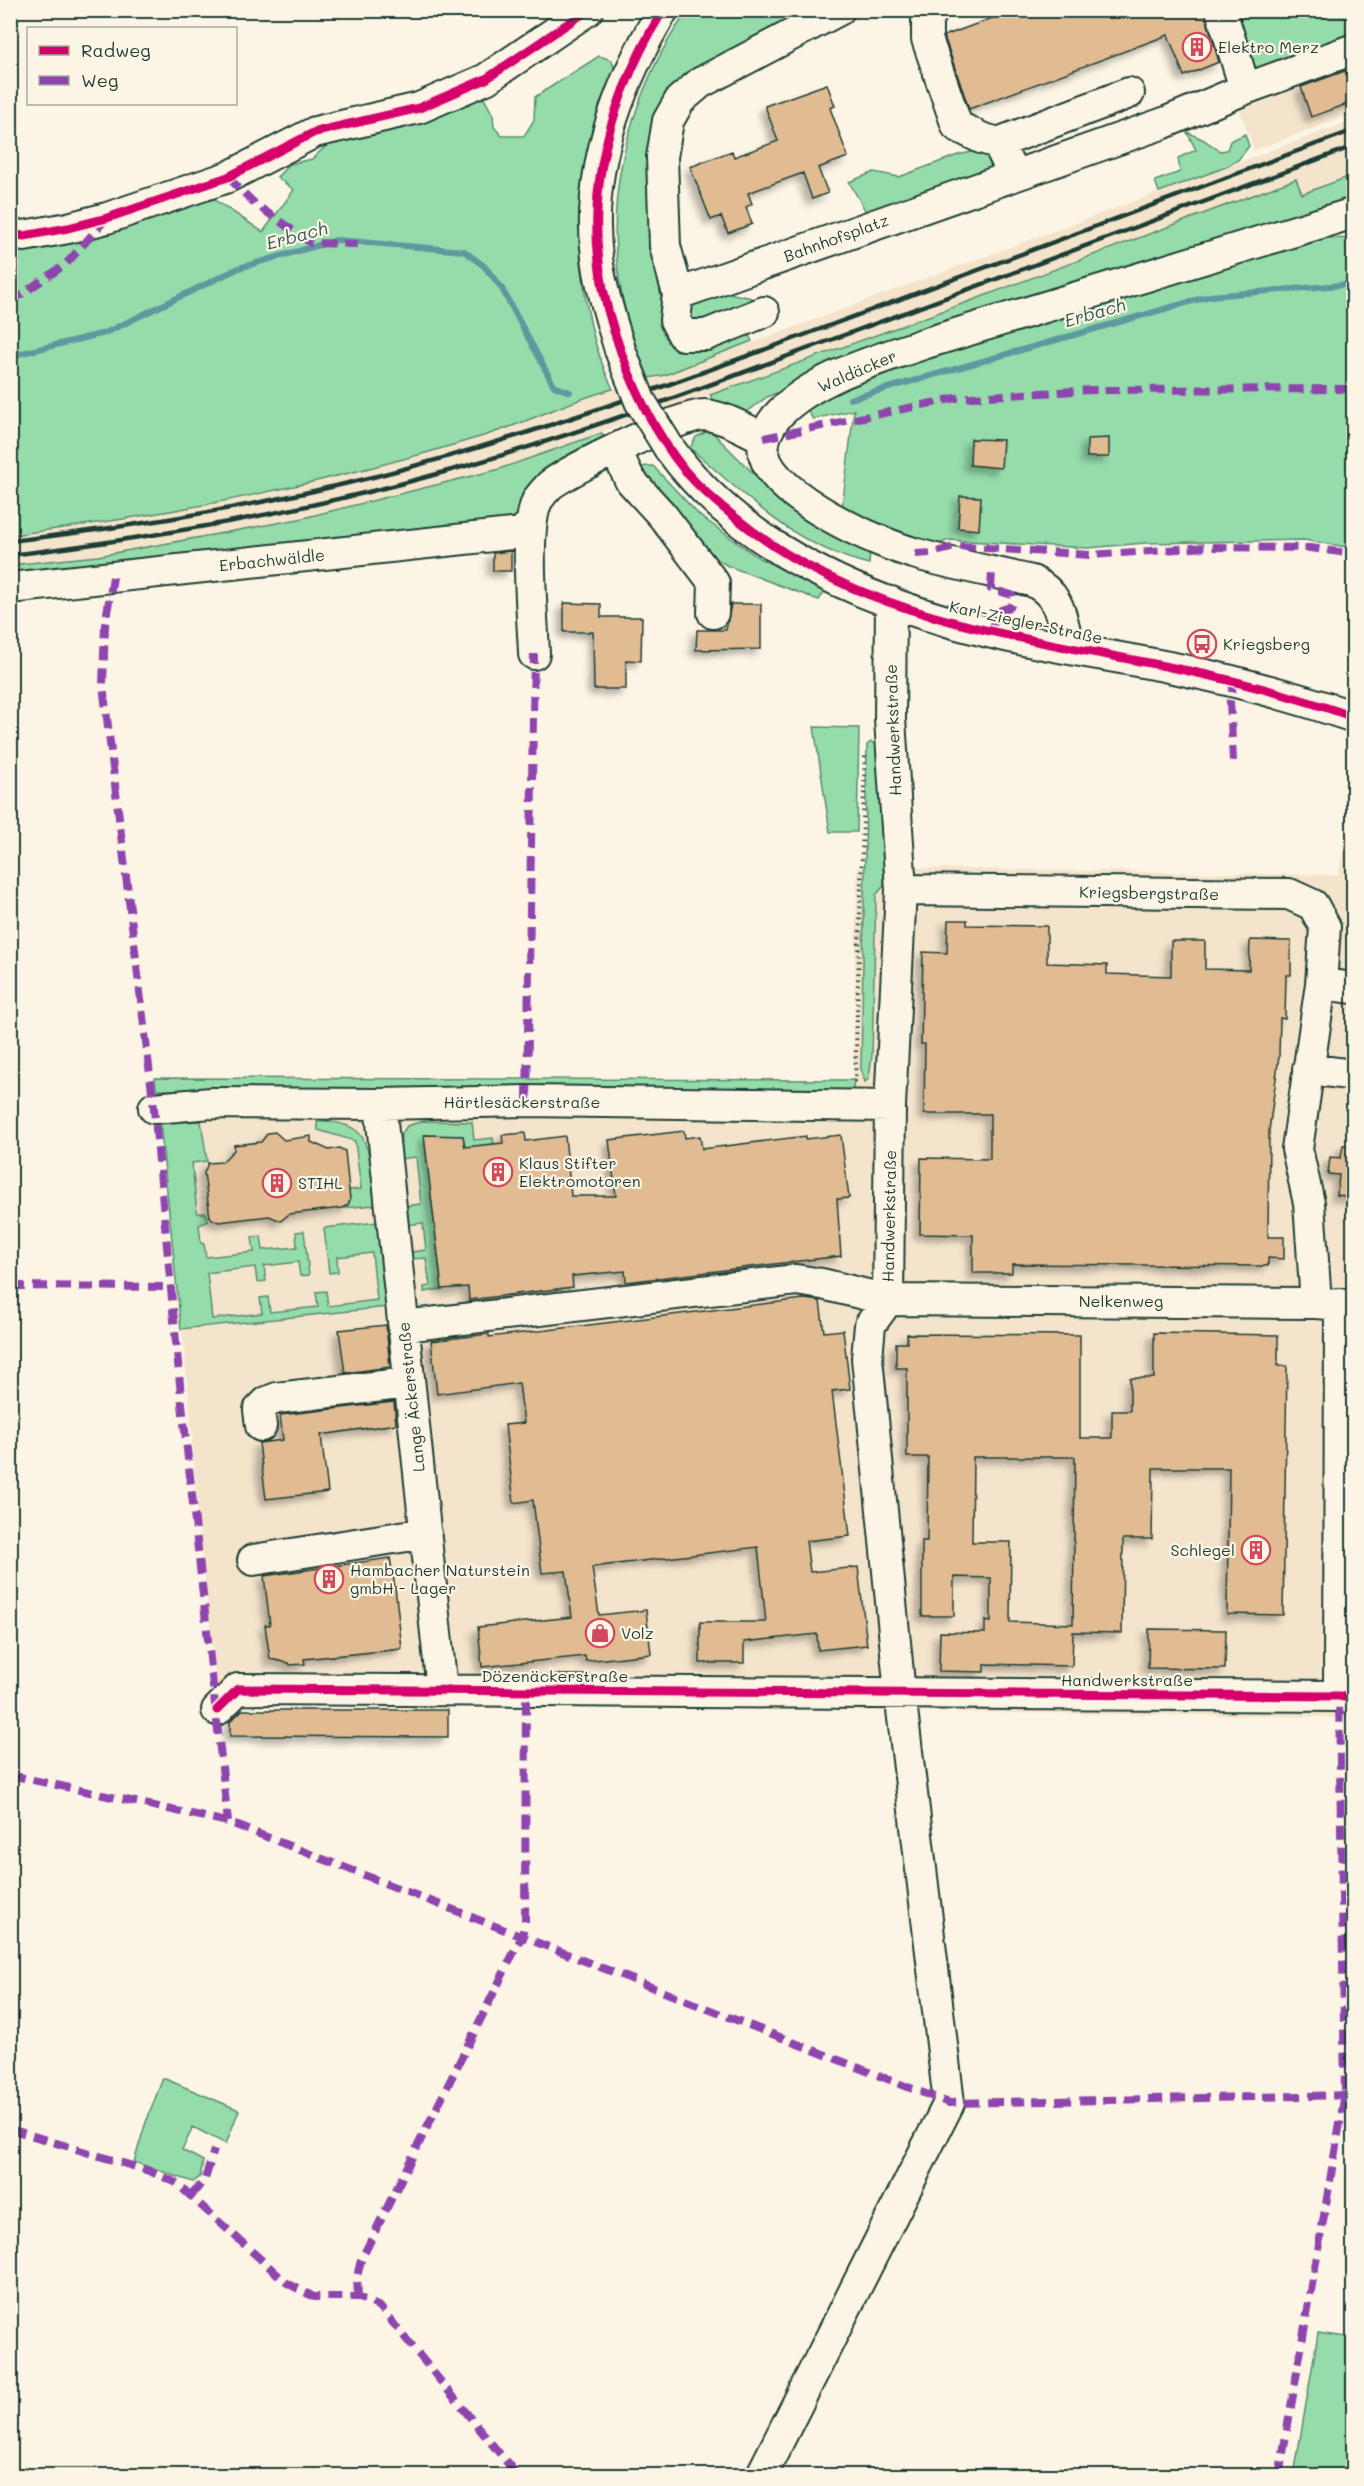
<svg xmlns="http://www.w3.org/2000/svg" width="1364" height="2486" font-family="Mali,sans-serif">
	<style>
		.built { fill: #f4e4cc }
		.green { fill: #95dcab; stroke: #5a8c70; stroke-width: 1.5 }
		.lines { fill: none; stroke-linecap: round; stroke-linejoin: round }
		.stream { stroke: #5e989f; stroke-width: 6 }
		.building { fill: #e1bb92; stroke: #1f3d34; stroke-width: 1.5; fill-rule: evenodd; filter: url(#shadow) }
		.minor-casing { stroke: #1f3d34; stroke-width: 34 }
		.path { stroke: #1f3d34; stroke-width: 4; stroke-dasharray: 1.5 4.5; stroke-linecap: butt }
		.minor { stroke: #fcf5e5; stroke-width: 30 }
		.rail { stroke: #1f3d34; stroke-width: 4.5 }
		.minor-bridge-casing { stroke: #1f3d34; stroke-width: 34; stroke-linecap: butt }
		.minor-bridge { stroke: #fcf5e5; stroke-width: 30 }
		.quiet { stroke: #8e44ad; stroke-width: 8; stroke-dasharray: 15 8; stroke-linecap: butt }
		.cycleway-casing { stroke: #fcf5e5; stroke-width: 13 }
		.cycleway { stroke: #d6006c; stroke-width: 9 }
		.labels { text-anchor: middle; stroke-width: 4.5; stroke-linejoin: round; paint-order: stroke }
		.poi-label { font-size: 16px; fill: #1f3d34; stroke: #fcf5e5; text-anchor: start }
		.street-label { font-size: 16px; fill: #1f3d34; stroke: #fcf5e5 }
		.water-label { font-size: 18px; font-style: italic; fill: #345b58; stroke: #fcf5e5 }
	</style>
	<defs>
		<filter id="shadow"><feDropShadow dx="-5.5" dy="5.5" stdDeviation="3" flood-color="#0004"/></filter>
	</defs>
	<rect width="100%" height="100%" fill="#fcf5e5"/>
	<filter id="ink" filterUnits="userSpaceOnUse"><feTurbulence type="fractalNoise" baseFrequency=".0167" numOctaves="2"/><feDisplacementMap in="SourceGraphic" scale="12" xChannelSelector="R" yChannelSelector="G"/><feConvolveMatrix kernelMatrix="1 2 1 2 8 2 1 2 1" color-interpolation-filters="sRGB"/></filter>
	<g filter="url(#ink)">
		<!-- built -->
		<path class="built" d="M1353 65V114L1254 150 1239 108Z
			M1353 120V175L1301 194 1296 179 973 300 496 470 299 519 98 556 11 565 10 535 97 524 262 494 376 467 482 437 602 392 665 375Z
			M1348 834 1353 835V1720L1328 1717 219 1702 199 1529 189 1399 155 1078 853 1080 857 867 1338 875Z"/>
		<!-- green -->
		<path class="green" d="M688 11H812L680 92 658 276 667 342 705 339 746 329 752 341 665 375 649 378C608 287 604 197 639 103 651 71 667 38 688 11Z
			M1230 11H1353V39L1253 77Z
			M599 56 612 60C612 61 614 68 614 69 613 79 605 90 602 99 596 116 591 134 587 152 572 221 581 325 613 389 567 401 525 424 480 437 327 484 170 515 12 535L10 234 197 188 263 232 294 190 277 177 290 164 312 159 341 132 481 93 493 115 494 127 502 136H524L534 120 535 97Z
			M1187 132 1204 140 1220 151 1227 150 1230 141 1245 134 1249 146 1238 160 1226 167 1159 192 1155 181 1180 172 1178 158 1196 150Z
			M981 150 991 160V167L980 175 868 215 849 182 874 172 899 177 958 155Z
			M1353 175V203L815 377 767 397 747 412 732 408H717L710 395 973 300 1296 179 1302 194Z
			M1309 237 1353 239V548L1304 540 1145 543 1088 548 949 540 934 546 889 535 842 508 854 410 813 419 804 406 868 369Z
			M723 292 752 298 753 302 731 320 691 322 688 313 696 300Z
			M710 430 754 474 793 510 870 549 869 564C790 544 749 498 690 448L696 437Z
			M602 433 606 442 509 526 11 584 10 565 98 556 299 519 496 470Z
			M653 466 699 515 759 558 825 591 819 600 728 566 705 552 636 467Z
			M814 727 859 728 857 832H830Z
			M871 742 876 744 886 878 883 887 876 895 872 1055 869 1078 865 1082 861 1069 867 745Z
			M155 1078 854 1080 853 1088 842 1092 387 1089 156 1090Z
			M201 1121 207 1161 192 1163 197 1213H206L208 1221 199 1225 201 1243 204 1244 206 1257 254 1252 252 1237 261 1236 263 1250 297 1247 296 1232 304 1231 309 1275 300 1276 298 1262 264 1266 266 1281 257 1282 255 1267 207 1273 212 1319 262 1313 260 1298 268 1297 270 1312 318 1307 316 1292 326 1291 328 1306 377 1300 372 1253 337 1257 338 1272 329 1273 324 1228 377 1222 387 1307 181 1329 160 1123Z
			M327 1121C337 1123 349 1124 358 1132 372 1145 373 1185 375 1205L342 1208 349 1202V1190L361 1189 355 1141 318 1130 317 1122Z
			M423 1121 472 1122 474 1140 493 1138 494 1144 465 1147 463 1136 424 1135 442 1289 424 1292V1287L430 1286 426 1258 412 1259V1252L426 1250 423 1223 405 1225V1206L421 1204 416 1157 399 1159 401 1135 407 1126Z
			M163 2078 239 2110 226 2144 193 2127 182 2150 203 2161 200 2177 193 2182 134 2162 145 2125Z
			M1318 2333 1353 2338V2475H1294Z"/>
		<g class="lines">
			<!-- stream -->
			<path class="stream" d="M10 356 105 333 239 268 337 240 464 251 484 266 501 287 554 386 570 392
				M850 399 1210 296 1354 284"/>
		</g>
		<!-- building -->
		<path class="building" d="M1014 10H1204L1219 62 1184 76 1168 35 969 109 944 36Z
			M1353 68V102L1311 117 1301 87Z
			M827 84 835 106 830 108 848 157 818 168 828 193 812 199 803 173 748 193 752 204 746 207 752 224 728 233 721 216 711 220 690 167 732 151 734 157 778 141 765 106Z
			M1109 438V457H1087V439Z
			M971 439 1003 440 1001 468 970 465Z
			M960 496 981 497 979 530 958 528Z
			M511 551V571H493V553Z
			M564 603 601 604V617H642L641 661 626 660V689H594L593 632H564Z
			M731 604H761V649L696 650 697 630H726Z
			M948 920H967V925L1047 926V963L1107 965V974L1171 976V941H1205V969L1249 970 1250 940 1291 941V975H1286L1285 1019 1280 1018 1279 1056 1269 1131 1268 1237H1284V1259L1268 1258V1266L1012 1264V1273H973V1235L920 1234 921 1158 990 1159V1114H924L925 1044H921L923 952 947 953Z
			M684 1131 685 1138 700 1136 702 1149 806 1136V1139L841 1135 849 1198 837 1199 841 1256 626 1282 625 1271 572 1276 573 1287 469 1300 468 1287 442 1289 424 1135 463 1136 465 1147 503 1143 502 1135 525 1133 526 1141 565 1136 571 1196H616L609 1140Z
			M275 1132 284 1140 311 1136V1142L329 1150 339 1148 345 1151 350 1200 348 1205 342 1208 289 1214 281 1221 269 1216 219 1222 214 1220 210 1217 204 1173 208 1163 222 1162 234 1150V1145L261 1142 268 1133Z
			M1343 1145 1353 1146V1197L1337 1195 1339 1175 1328 1174 1330 1157 1341 1158Z
			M804 1299 820 1301 824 1332 843 1330 850 1389 832 1391 850 1536 806 1541 810 1572 858 1567 867 1645 818 1650 817 1634 744 1642V1663H700V1622H766L758 1547 592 1567 599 1615 646 1610 651 1654 586 1661 585 1656 482 1667 478 1627 572 1617 566 1571 542 1573 533 1500 514 1503 505 1425 524 1423 519 1383 437 1394 431 1341 489 1334V1337Z
			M386 1325 390 1367 345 1373 339 1330Z
			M1154 1333 1278 1335V1366H1287L1283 1615 1227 1614 1229 1468H1153L1152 1539H1123L1122 1633 1073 1632 1072 1666 984 1664V1672L939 1671 940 1632 985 1633V1621L991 1622V1578L954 1577V1616H922V1541H927L928 1457H907V1368H896V1343H907V1334L1080 1335V1438H1112V1411H1130V1378H1154ZM973 1457H1075L1073 1624 1010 1622 1011 1542H972Z
			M394 1402 396 1424 321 1435 328 1492 266 1499 259 1443 283 1440 280 1415Z
			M390 1558 395 1587 402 1649 304 1659 305 1664 290 1665 289 1663 270 1659 265 1625H270L264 1576Z
			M1149 1629 1226 1630 1225 1669 1148 1668Z
			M242 1710H448V1737L230 1736V1722Z"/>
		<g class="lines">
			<!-- minor casing -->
			<g class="minor-casing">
				<path id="minor" d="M839 10 700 83 680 100 668 121 662 157 665 246 678 294 1164 123 1245 89 1354 49
					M933 10 927 20V39L957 126 981 138 998 143
					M1221 10 1245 89
					M1013 174 998 143 1129 93
					M10 234 24 236 68 228 107 218 228 177 315 132 419 108 486 79 588 10
					M678 294 675 320 683 335H706L764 312
					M620 350C612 324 604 298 599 271 583 179 616 88 663 10
					M618 448 620 459 630 480 662 515 714 583 713 613
					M669 448C743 551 868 603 988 632 1054 648 1122 657 1188 671 1244 683 1299 698 1354 717
					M10 588 521 533 530 524
					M1069 647C1061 619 1062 595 1032 581 994 572 955 565 917 554 877 543 773 497 764 454 761 440 770 423 780 413 815 377 877 360 923 344L1354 213
					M534 654C533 619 523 527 538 499 541 495 546 489 550 485 571 469 680 415 704 415 724 416 746 430 764 438
					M901 890 1289 894 1313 905 1325 927 1321 984 1297 1149 1309 1203 1316 1303
					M1321 984 1354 988
					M1308 1069 1354 1075
					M380 1104 442 1690
					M154 1108 211 1103 380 1104 527 1101 890 1106
					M404 1326 796 1280 822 1284 888 1300 1316 1303 1354 1306
					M261 1426 259 1410 267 1402 277 1398 409 1383
					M253 1560 426 1533
					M1339 1696 1340 1304
					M217 1710 238 1689 1339 1696 1354 1699
					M761 2476 949 2103 900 1693 867 1358 870 1325 888 1300 890 1106 901 890 890 719 891 602"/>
			</g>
			<!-- path -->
			<path class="path" d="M855 1082 865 754"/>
			<!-- minor -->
			<use href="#minor" class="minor"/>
			<!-- rail -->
			<path class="rail" d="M10 541C132 527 253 507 373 477 526 438 675 383 823 328 1000 263 1176 195 1354 130
				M10 555C158 537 304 512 448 471 580 434 708 386 836 338 1009 275 1181 210 1354 146"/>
			<!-- minor-bridge casing -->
			<g class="minor-bridge-casing">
				<path id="minor-bridge" d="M620 350 640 401 669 448"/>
			</g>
			<!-- minor-bridge -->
			<use href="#minor-bridge" class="minor-bridge"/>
			<!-- quiet -->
			<path class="quiet" d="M228 177 255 204 311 243 361 244
				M10 302 66 264 105 220
				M764 438 956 398 1091 390 1354 389
				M915 554 932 553 959 546 1091 555 1209 547 1310 548 1354 554
				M113 577 105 625 103 685 154 1108 181 1395 228 1822
				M989 632 1001 610 1010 607 1013 602 1012 595 991 589 992 572
				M1233 761 1230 701 1234 681
				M527 1101 534 654
				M10 1286 171 1287
				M10 1775 228 1822 949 2103 1354 2095
				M10 2129 149 2171 175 2182 287 2283 314 2297H358L380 2307 518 2476
				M191 2196 205 2179 214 2150
				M358 2297 357 2277 361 2260 522 1936 525 1921 526 1691
				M1279 2476 1345 2094 1339 1696"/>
			<!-- cycleway casing -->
			<g class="cycleway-casing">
				<path id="cycleway" d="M663 10C602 112 577 216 614 331 630 382 652 430 686 472 701 489 718 504 736 518 862 623 1034 638 1189 671 1245 683 1300 698 1354 717
					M10 234 24 236 68 228 107 218 228 177 315 132 419 108 486 79 588 10
					M217 1710 238 1689 1339 1696 1354 1699"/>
			</g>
			<!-- cycleway -->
			<use href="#cycleway" class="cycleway"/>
		</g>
	</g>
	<!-- icons -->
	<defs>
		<g id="building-ring" transform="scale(1.5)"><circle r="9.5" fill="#fcf5e5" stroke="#d1495b" stroke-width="1.5"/><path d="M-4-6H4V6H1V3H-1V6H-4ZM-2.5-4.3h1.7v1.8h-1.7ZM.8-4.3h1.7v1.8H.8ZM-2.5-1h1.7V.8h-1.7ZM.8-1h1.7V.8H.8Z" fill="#d1495b"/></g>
		<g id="bus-ring" transform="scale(1.5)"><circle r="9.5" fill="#fcf5e5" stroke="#d1495b" stroke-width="1.5"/><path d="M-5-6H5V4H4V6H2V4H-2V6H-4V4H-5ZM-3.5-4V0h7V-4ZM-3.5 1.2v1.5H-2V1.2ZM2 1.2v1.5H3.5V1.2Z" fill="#d1495b"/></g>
		<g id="shop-ring" transform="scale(1.5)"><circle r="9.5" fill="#fcf5e5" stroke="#d1495b" stroke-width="1.5"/><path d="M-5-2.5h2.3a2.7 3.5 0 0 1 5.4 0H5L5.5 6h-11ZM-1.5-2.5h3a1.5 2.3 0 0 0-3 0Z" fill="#d1495b"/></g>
	</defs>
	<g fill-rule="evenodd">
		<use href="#building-ring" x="1197" y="47"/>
		<use href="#bus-ring" x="1202" y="644"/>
		<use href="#building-ring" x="498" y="1172"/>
		<use href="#building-ring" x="277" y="1183"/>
		<use href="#building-ring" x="1256" y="1550"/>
		<use href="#building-ring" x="329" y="1579"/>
		<use href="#shop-ring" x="600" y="1633"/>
	</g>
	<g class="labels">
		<!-- poi labels -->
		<g class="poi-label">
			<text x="1218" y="53">Elektro Merz</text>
			<text x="1223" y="650">Kriegsberg</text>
			<text x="519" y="1169">Klaus Stifter<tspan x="519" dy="18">Elektromotoren</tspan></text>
			<text x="298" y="1189">STIHL</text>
			<text x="1235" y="1556" text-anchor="end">Schlegel</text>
			<text x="350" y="1576">Hambacher Naturstein<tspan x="350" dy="18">gmbH - Lager</tspan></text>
			<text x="621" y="1639">Volz</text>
		</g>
		<!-- street labels -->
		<g class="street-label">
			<text transform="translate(836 238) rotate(-20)" y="6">Bahnhofsplatz</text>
			<text transform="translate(857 371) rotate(-23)" y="6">Waldäcker</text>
			<text transform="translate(272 560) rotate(-6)" y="6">Erbachwäldle</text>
			<text transform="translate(1026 622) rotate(12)" y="6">Karl-Ziegler-Straße</text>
			<text transform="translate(893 730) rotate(-92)" y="6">Handwerkstraße</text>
			<text transform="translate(1149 893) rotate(1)" y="6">Kriegsbergstraße</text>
			<text x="522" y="1108">Härtlesäckerstraße</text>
			<text transform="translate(889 1216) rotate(-89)" y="6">Handwerkstraße</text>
			<text x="1121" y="1307">Nelkenweg</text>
			<text transform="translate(411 1397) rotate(-96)" y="6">Lange Äckerstraße</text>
			<text x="555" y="1682">Dözenäckerstraße</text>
			<text x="1127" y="1686">Handwerkstraße</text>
		</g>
		<!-- water labels -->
		<g class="water-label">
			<text transform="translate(297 236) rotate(-15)" y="6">Erbach</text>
			<text transform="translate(1095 313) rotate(-16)" y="6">Erbach</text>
		</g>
	</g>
	<!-- margin -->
	<rect width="1364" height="2486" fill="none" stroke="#fcf5e5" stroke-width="36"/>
	<rect x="18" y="18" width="1328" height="2450" fill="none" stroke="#1f3d34" stroke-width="2" filter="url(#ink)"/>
	<!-- legend -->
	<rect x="27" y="27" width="210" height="78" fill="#fcf5e5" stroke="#a4ab9e" stroke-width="1.5"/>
	<rect x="39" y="46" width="30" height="9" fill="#d6006c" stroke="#a4ab9e" stroke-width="1.5"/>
	<text x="81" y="57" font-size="18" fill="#1f3d34">Radweg</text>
	<rect x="39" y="76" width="30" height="9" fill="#8e44ad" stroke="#a4ab9e" stroke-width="1.5"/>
	<text x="81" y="87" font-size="18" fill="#1f3d34">Weg</text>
</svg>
